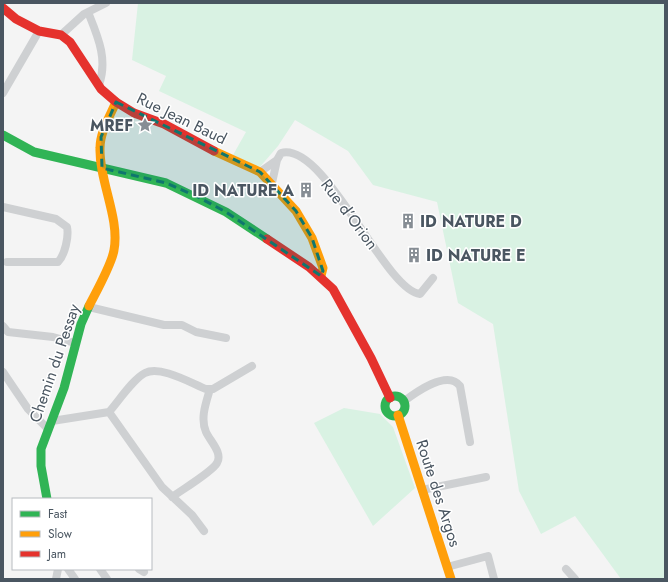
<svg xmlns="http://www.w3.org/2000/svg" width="668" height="582" font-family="Jost,sans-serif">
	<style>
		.green { fill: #d9f2e3 }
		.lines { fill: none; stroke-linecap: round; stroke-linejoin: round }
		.street { stroke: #ced0d2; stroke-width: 8 }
		.fast { stroke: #30b455; stroke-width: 9 }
		.slow { stroke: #ff9f0a; stroke-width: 9 }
		.jam { stroke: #e5322d; stroke-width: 9 }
		.marked { fill: #0f766e; fill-opacity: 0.2; stroke: #0f766e; stroke-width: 3; stroke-dasharray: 8 5; stroke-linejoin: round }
		.labels { text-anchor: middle; stroke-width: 3; stroke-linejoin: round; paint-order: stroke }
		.street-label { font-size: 16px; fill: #4a5661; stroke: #fff }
		.poi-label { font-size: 16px; font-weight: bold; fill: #4a5661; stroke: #fff; text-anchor: end }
	</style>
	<rect width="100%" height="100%" fill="#f4f4f4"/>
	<!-- green -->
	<path class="green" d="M138 3H665V579H621L575 516 541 534 519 491 493 324 458 303 437 202 373 185 348 151 295 120 278 146 259 168 233 155 246 132 159 91 166 76 132 60Z
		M344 408 380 414 393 427 415 488 373 526 314 423Z"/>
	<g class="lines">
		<!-- street -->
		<path class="street" d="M88 12C98 37 108 59 99 85
			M61 35 84 14 106 3
			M3 93 39 31
			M260 172 277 160
			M272 183 277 160 281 153C325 141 384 290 420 294L433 278
			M3 207 56 219 67 227C69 236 65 255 58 262H7
			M89 307 164 325H182L196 332 226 338
			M3 326 8 332 53 337 75 343
			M3 372 28 409 48 429
			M403 402C415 393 447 369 460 386L470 442
			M109 412 162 487 192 515 204 531
			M52 421 109 412C118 402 133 379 145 373 160 365 191 383 206 389H213L252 366
			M422 490 486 477
			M172 497C183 489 212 472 217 463 223 453 210 441 206 432 200 418 206 403 210 389
			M447 567 488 556 494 579
			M68 569 75 579
			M100 569 107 579
			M139 569 144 572
			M566 569 575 579
			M56 579 58 569"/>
		<!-- fast -->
		<path class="fast" d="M3 135 34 152 166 183 226 212 267 239
			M385 406a10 10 0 1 1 20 0a10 10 0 1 1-20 0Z
			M47 499 41 466V449L64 388 81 324 89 306"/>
		<!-- slow -->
		<path class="slow" d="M214 151 260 172 296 211 312 238 323 268 321 276
			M89 306C96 292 112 264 114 250 120 218 99 181 100 148 100 132 110 116 116 102
			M398 415 451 579"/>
		<!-- jam -->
		<path class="jam" d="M3 8 16 19 39 31 61 35 70 42 101 89 116 102 134 113 164 124 214 151
			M267 239 309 267 333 289 371 358 390 398"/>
	</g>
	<!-- marked area -->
	<path class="marked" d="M116 102 260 172 296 211 312 238 323 271 321 276 226 212 196 196 166 183 102 168 101 137Z"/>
	<!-- icons -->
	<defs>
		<g id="sight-bare" transform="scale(1.2)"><path d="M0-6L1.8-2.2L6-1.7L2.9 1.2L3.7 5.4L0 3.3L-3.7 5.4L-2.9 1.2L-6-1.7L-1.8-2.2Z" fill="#868d94" stroke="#fff" stroke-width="2.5" paint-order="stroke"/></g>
		<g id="building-bare" transform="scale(1.2)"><path d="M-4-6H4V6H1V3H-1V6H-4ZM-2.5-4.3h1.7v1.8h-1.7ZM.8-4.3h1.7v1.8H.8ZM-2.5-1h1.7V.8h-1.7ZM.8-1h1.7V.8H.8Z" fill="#868d94" stroke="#fff" stroke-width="2.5" paint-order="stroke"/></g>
	</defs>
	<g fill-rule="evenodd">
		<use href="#sight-bare" x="145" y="125"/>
		<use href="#building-bare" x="306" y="190"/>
		<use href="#building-bare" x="408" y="221"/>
		<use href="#building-bare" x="414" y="255"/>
	</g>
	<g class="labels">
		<!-- street labels -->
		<g class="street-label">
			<text transform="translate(182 118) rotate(26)" y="6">Rue Jean Baud</text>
			<text transform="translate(350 214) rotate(53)" y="6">Rue d’Orion</text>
			<text transform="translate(54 363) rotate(-71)" y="6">Chemin du Pessay</text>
			<text transform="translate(439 493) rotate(72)" y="6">Route des Argos</text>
		</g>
		<!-- poi labels -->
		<g class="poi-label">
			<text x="133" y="131">MREF</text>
			<text x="294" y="196">ID NATURE A</text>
			<text x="420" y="227" text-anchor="start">ID NATURE D</text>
			<text x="426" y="261" text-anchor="start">ID NATURE E</text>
		</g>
	</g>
	<!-- border -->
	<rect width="668" height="582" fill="none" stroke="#4a5661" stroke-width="8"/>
	<!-- legend -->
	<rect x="12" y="498" width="140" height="72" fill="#ffffff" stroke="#b7bbc0"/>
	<rect x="20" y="511" width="20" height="6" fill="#30b455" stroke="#b7bbc0"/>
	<text x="48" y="518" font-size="12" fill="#4a5661">Fast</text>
	<rect x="20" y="531" width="20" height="6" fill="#ff9f0a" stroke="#b7bbc0"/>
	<text x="48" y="538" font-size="12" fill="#4a5661">Slow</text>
	<rect x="20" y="551" width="20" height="6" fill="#e5322d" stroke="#b7bbc0"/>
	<text x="48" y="558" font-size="12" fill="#4a5661">Jam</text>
</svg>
